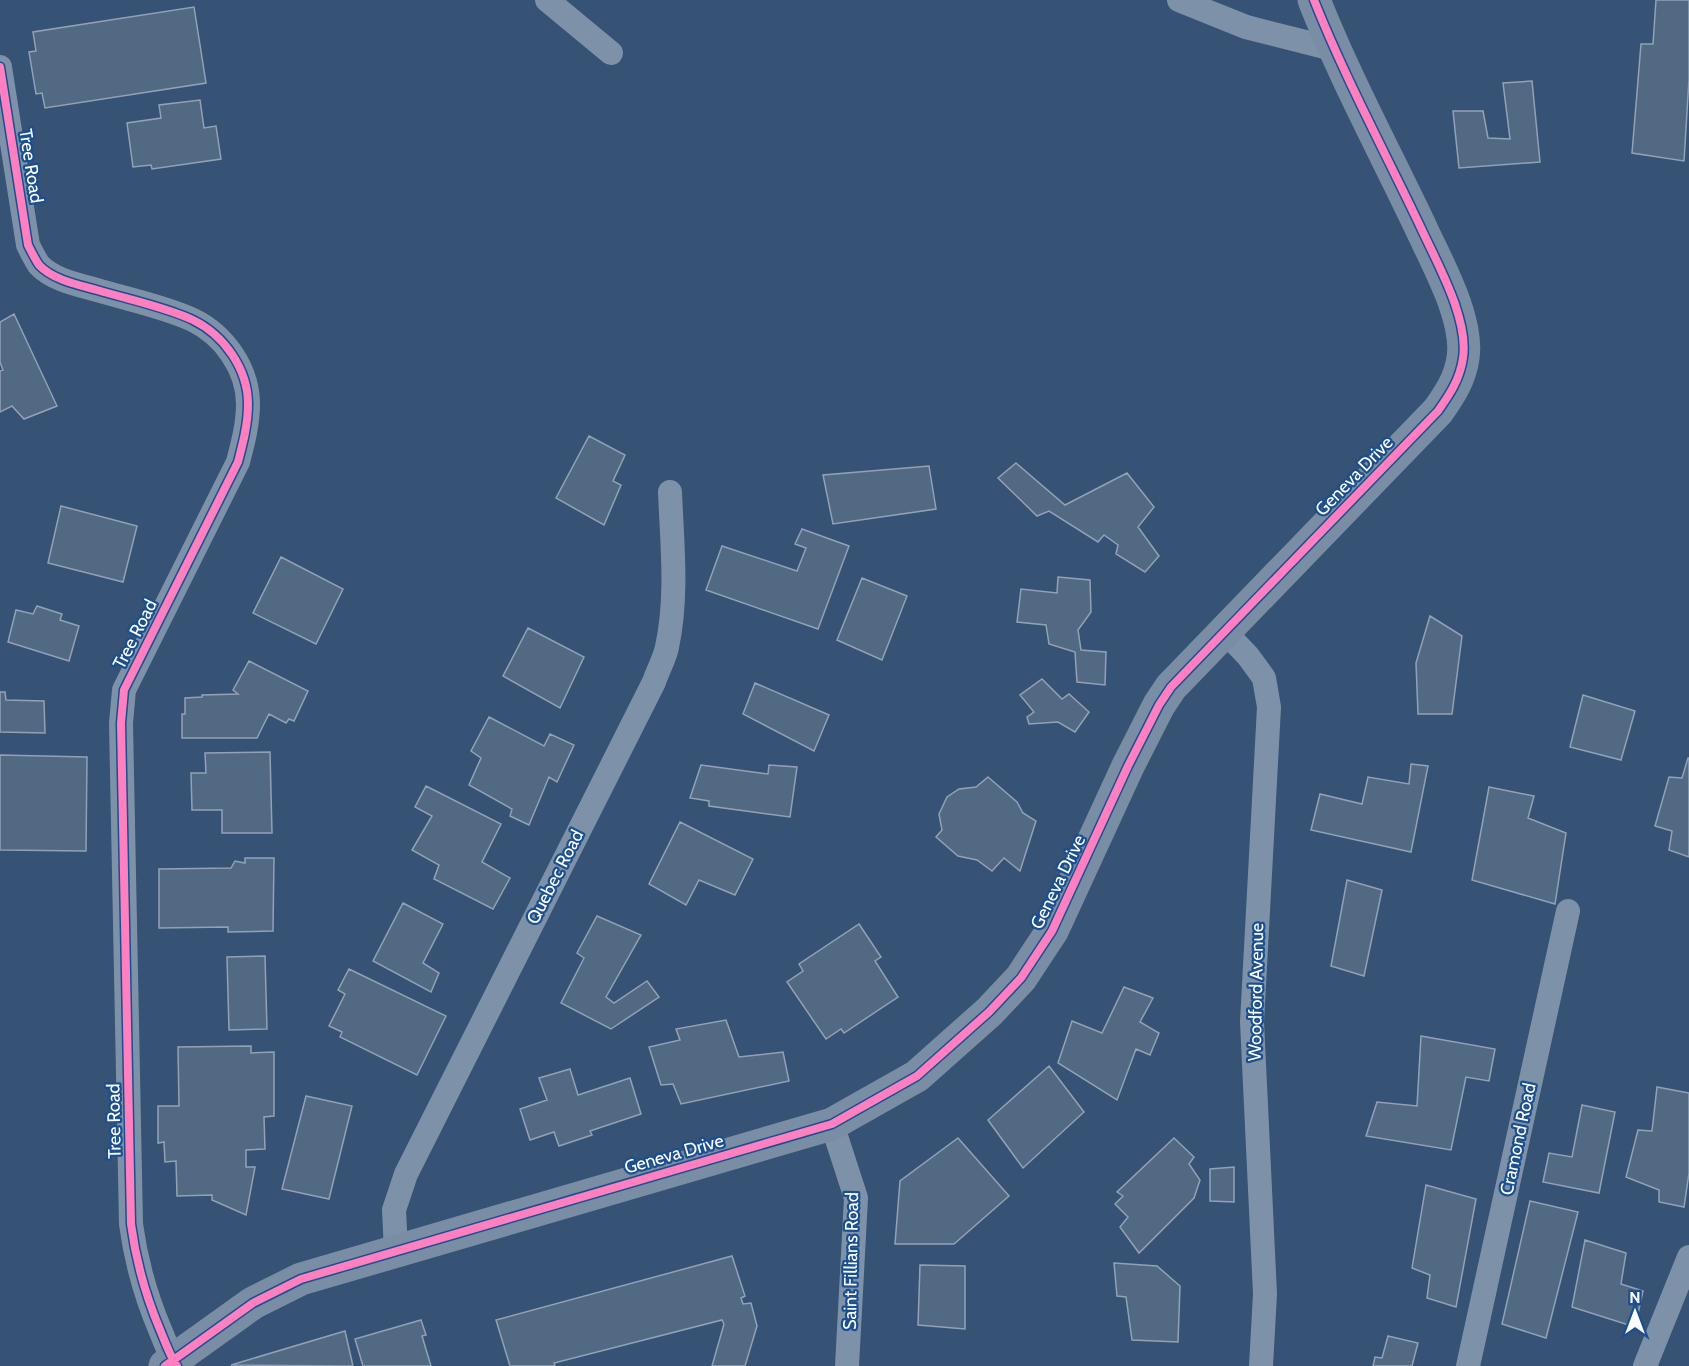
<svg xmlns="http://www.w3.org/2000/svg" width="1689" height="1366" font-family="Cabin,sans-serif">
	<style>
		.building { fill: #526984; stroke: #92a2b6; stroke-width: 1.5 }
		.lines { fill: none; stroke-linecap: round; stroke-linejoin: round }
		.street { stroke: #7d92a8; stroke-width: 24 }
		.secondary { stroke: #798da4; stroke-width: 33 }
		.cycleway-casing { stroke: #1b4f8f; stroke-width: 11 }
		.cycleway { stroke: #ff80c0; stroke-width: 8 }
		.labels { text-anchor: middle; stroke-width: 4.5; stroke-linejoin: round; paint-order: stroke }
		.street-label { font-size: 18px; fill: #fff; stroke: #1b4f8f }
	</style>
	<rect width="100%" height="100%" fill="#365274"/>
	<!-- building -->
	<path class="building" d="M1656 0H1689V79L1684 161 1632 153 1641 44H1653Z
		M194 7 206 83 45 108 42 93 36 94 29 52 36 51 33 32Z
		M1532 81 1540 162 1459 168 1453 111H1483L1488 138 1510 139 1503 83Z
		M200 100 204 128 216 126 221 159 152 169 151 165 133 167 127 123 161 118 159 105Z
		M14 314 57 406 24 419 12 406 0 412V371L3 370 0 362V322Z
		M589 436 625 455 613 481 621 485 604 525 556 498Z
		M1016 463 1065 505 1127 473 1154 507 1138 527 1159 556 1145 572 1116 554 1118 545 1104 535 1098 542 1049 511 1037 516 998 478Z
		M929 466 936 509 833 524 823 475Z
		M61 506 137 526 123 582 48 563Z
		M802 529 849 546 818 629 706 590 722 546 797 571 806 548 795 544Z
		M281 557 343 589 316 644 253 613Z
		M1058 577 1090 580 1091 612 1078 630 1081 650 1106 652 1105 685 1077 682 1075 652 1049 644 1046 625 1017 622 1021 589 1057 593Z
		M862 578 907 596 882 660 837 640Z
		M37 606 62 614 60 620 79 626 69 661 8 642 16 610 33 614Z
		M1430 616 1462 636 1452 714H1418L1416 663Z
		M528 628 584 657 560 708 503 676Z
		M249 661 308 691 294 721 289 719 286 723 269 714 257 738H182V714H185V698L202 697V695L238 694 233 690Z
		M1042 679 1062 699 1069 694 1089 712 1075 732 1058 722 1029 724 1027 717 1034 712 1020 695Z
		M755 683 829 715 814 751 743 714Z
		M0 692H5L6 700 44 701 45 733 0 732Z
		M1583 695 1635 711 1621 760 1570 747Z
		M489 717 544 746 550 734 574 745 557 782 549 777 529 825 510 816 512 809 469 785 481 758 471 751Z
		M270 752 272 833H222V810H192L191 773H206L205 753Z
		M0 755 87 757 86 851 0 850Z
		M1688 758H1689V857L1669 850 1672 831 1655 826 1669 777 1682 778Z
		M1411 764 1428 766 1411 852 1311 830 1320 794 1362 804 1368 777 1409 784Z
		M701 765 768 774 769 765 797 767 790 817 709 806V801L690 798Z
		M988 777 1017 802 1023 813 1036 821 1020 871 1004 858 992 871 977 860 958 856 936 837 942 830 939 814 947 797 959 789 976 787Z
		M426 786 501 824 482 862 510 878 493 909 434 879 439 865 412 850 432 816 415 807Z
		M1489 787 1534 796 1528 818 1566 833 1555 904 1472 880Z
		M680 822 753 859 735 895 699 880 686 905 649 884Z
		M245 858H274L273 931 228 932V927L159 928V869L231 868 235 861 245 863Z
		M1347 880 1382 890 1364 976 1331 966Z
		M403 903 443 924 423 963 439 973 431 992 373 961Z
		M597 916 641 935 606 997 614 1003 647 981 659 997 611 1029 561 1003 584 958 577 953Z
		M859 924 881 957 875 961 898 997 844 1033 841 1029 826 1039 787 982 803 971 799 964Z
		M265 956 267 1029 229 1030 227 957Z
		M349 969 446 1016 417 1075 340 1037 342 1032 329 1026 345 994 338 990Z
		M1124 987 1153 998 1140 1022 1159 1033 1150 1055 1136 1049 1117 1100 1058 1063 1072 1021 1102 1033Z
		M726 1020 739 1057 783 1052 789 1081 681 1104 673 1084 661 1085 649 1047 680 1040 676 1029Z
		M1421 1036 1495 1049 1489 1081 1466 1077 1451 1150 1366 1136 1377 1102 1417 1106Z
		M251 1046V1053L274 1052V1116L264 1117 265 1149 246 1150V1167H255L246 1215 212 1200V1195L177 1196 176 1161 165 1162 164 1142 158 1143V1106H179L178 1047Z
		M1049 1066 1084 1112 1023 1168 988 1120Z
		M570 1069 578 1095 630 1078 641 1114 590 1131 592 1135 559 1146 554 1132 530 1140 520 1109 547 1100 539 1078Z
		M1657 1087 1689 1093V1173L1684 1207 1659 1202V1190L1626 1177 1638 1130 1652 1131Z
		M306 1096 352 1106 329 1199 282 1189Z
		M1582 1105 1615 1112 1599 1193 1543 1182 1549 1153 1572 1157Z
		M958 1138 1009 1196 954 1244H895L900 1181Z
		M1174 1138 1194 1157 1189 1164 1200 1180 1194 1198 1139 1253 1120 1227 1128 1217 1115 1204 1123 1196 1117 1192Z
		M1234 1167V1202L1210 1201V1169Z
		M1426 1185 1476 1199 1456 1307 1427 1298 1430 1275 1412 1268Z
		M1530 1201 1578 1212 1546 1338 1502 1324Z
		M1585 1240 1626 1253 1621 1284 1643 1291 1635 1327 1572 1307Z
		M732 1256 745 1296 741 1298 743 1304 751 1303 757 1326 745 1366H712L724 1324 722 1320 554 1363 555 1366H510L496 1320Z
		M1114 1263 1157 1266 1180 1286 1178 1342 1132 1340 1126 1297 1117 1296Z
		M920 1265 965 1266V1329L918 1325Z
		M421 1320 426 1335 422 1336 431 1366H363L355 1339Z
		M345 1331 353 1366 231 1365Z
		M1388 1336 1418 1343 1412 1366H1373L1375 1357 1382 1358Z"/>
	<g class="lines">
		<!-- street -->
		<path class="street" d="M547 0 611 53
			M1179 0 1246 27 1333 49
			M0 67 28 245C31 251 35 259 39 265 53 280 79 285 97 290 127 299 166 307 193 320 224 335 248 369 248 404 248 424 243 443 238 462L124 690 121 723 131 1224C136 1262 146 1297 161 1332 166 1344 170 1356 177 1366
			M1225 632 1248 656 1264 678 1269 707 1252 1022 1265 1294 1261 1366
			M832 1124 856 1198 847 1366
			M396 1251 394 1210 406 1174 654 682C658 670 665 658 667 647 678 596 672 543 670 492
			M1468 1366 1568 911
			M1645 1366 1689 1257"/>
		<!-- secondary -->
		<path class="secondary" d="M165 1366 253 1303 301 1279 832 1124 917 1076 989 1012 1021 978 1052 931 1128 766 1159 705 1171 687 1438 411C1450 394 1460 379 1463 358 1469 319 1437 263 1421 228 1385 152 1345 78 1314 0"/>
		<!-- cycleway casing -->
		<g class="cycleway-casing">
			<path id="cycleway" d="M0 67 28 245C31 251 35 259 39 265 53 280 79 285 97 290 127 299 166 307 193 320 224 335 248 369 248 404 248 424 243 443 238 462L124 690 121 723 131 1224C136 1262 146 1297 161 1332 166 1344 170 1356 177 1366
				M165 1366 253 1303 301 1279 832 1124 917 1076 989 1012 1021 978 1052 931 1128 766 1159 705 1171 687 1438 411C1450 394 1460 379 1463 358 1469 319 1437 263 1421 228 1385 152 1345 78 1314 0"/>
		</g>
		<!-- cycleway -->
		<use href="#cycleway" class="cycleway"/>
	</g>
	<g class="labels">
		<!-- street labels -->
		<g class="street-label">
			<text transform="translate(31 166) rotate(81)" y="6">Tree Road</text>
			<text transform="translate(1354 476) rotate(-46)" y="6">Geneva Drive</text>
			<text transform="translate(135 634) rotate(-63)" y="6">Tree Road</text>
			<text transform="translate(555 877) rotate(-63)" y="6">Quebec Road</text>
			<text transform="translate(1058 882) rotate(-64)" y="6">Geneva Drive</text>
			<text transform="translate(1256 992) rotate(-89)" y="6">Woodford Avenue</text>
			<text transform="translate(114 1121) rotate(-91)" y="6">Tree Road</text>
			<text transform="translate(1518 1139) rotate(-78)" y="6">Cramond Road</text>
			<text transform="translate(674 1154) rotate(-16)" y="6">Geneva Drive</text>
			<text transform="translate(851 1261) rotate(-89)" y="6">Saint Fillians Road</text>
		</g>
	</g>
	<!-- north arrow -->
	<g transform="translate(1635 1312)" stroke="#1b4f8f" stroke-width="4.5" paint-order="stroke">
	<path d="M0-4.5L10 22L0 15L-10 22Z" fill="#ffffff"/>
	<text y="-9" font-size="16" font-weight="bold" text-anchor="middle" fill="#ffffff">N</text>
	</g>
</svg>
